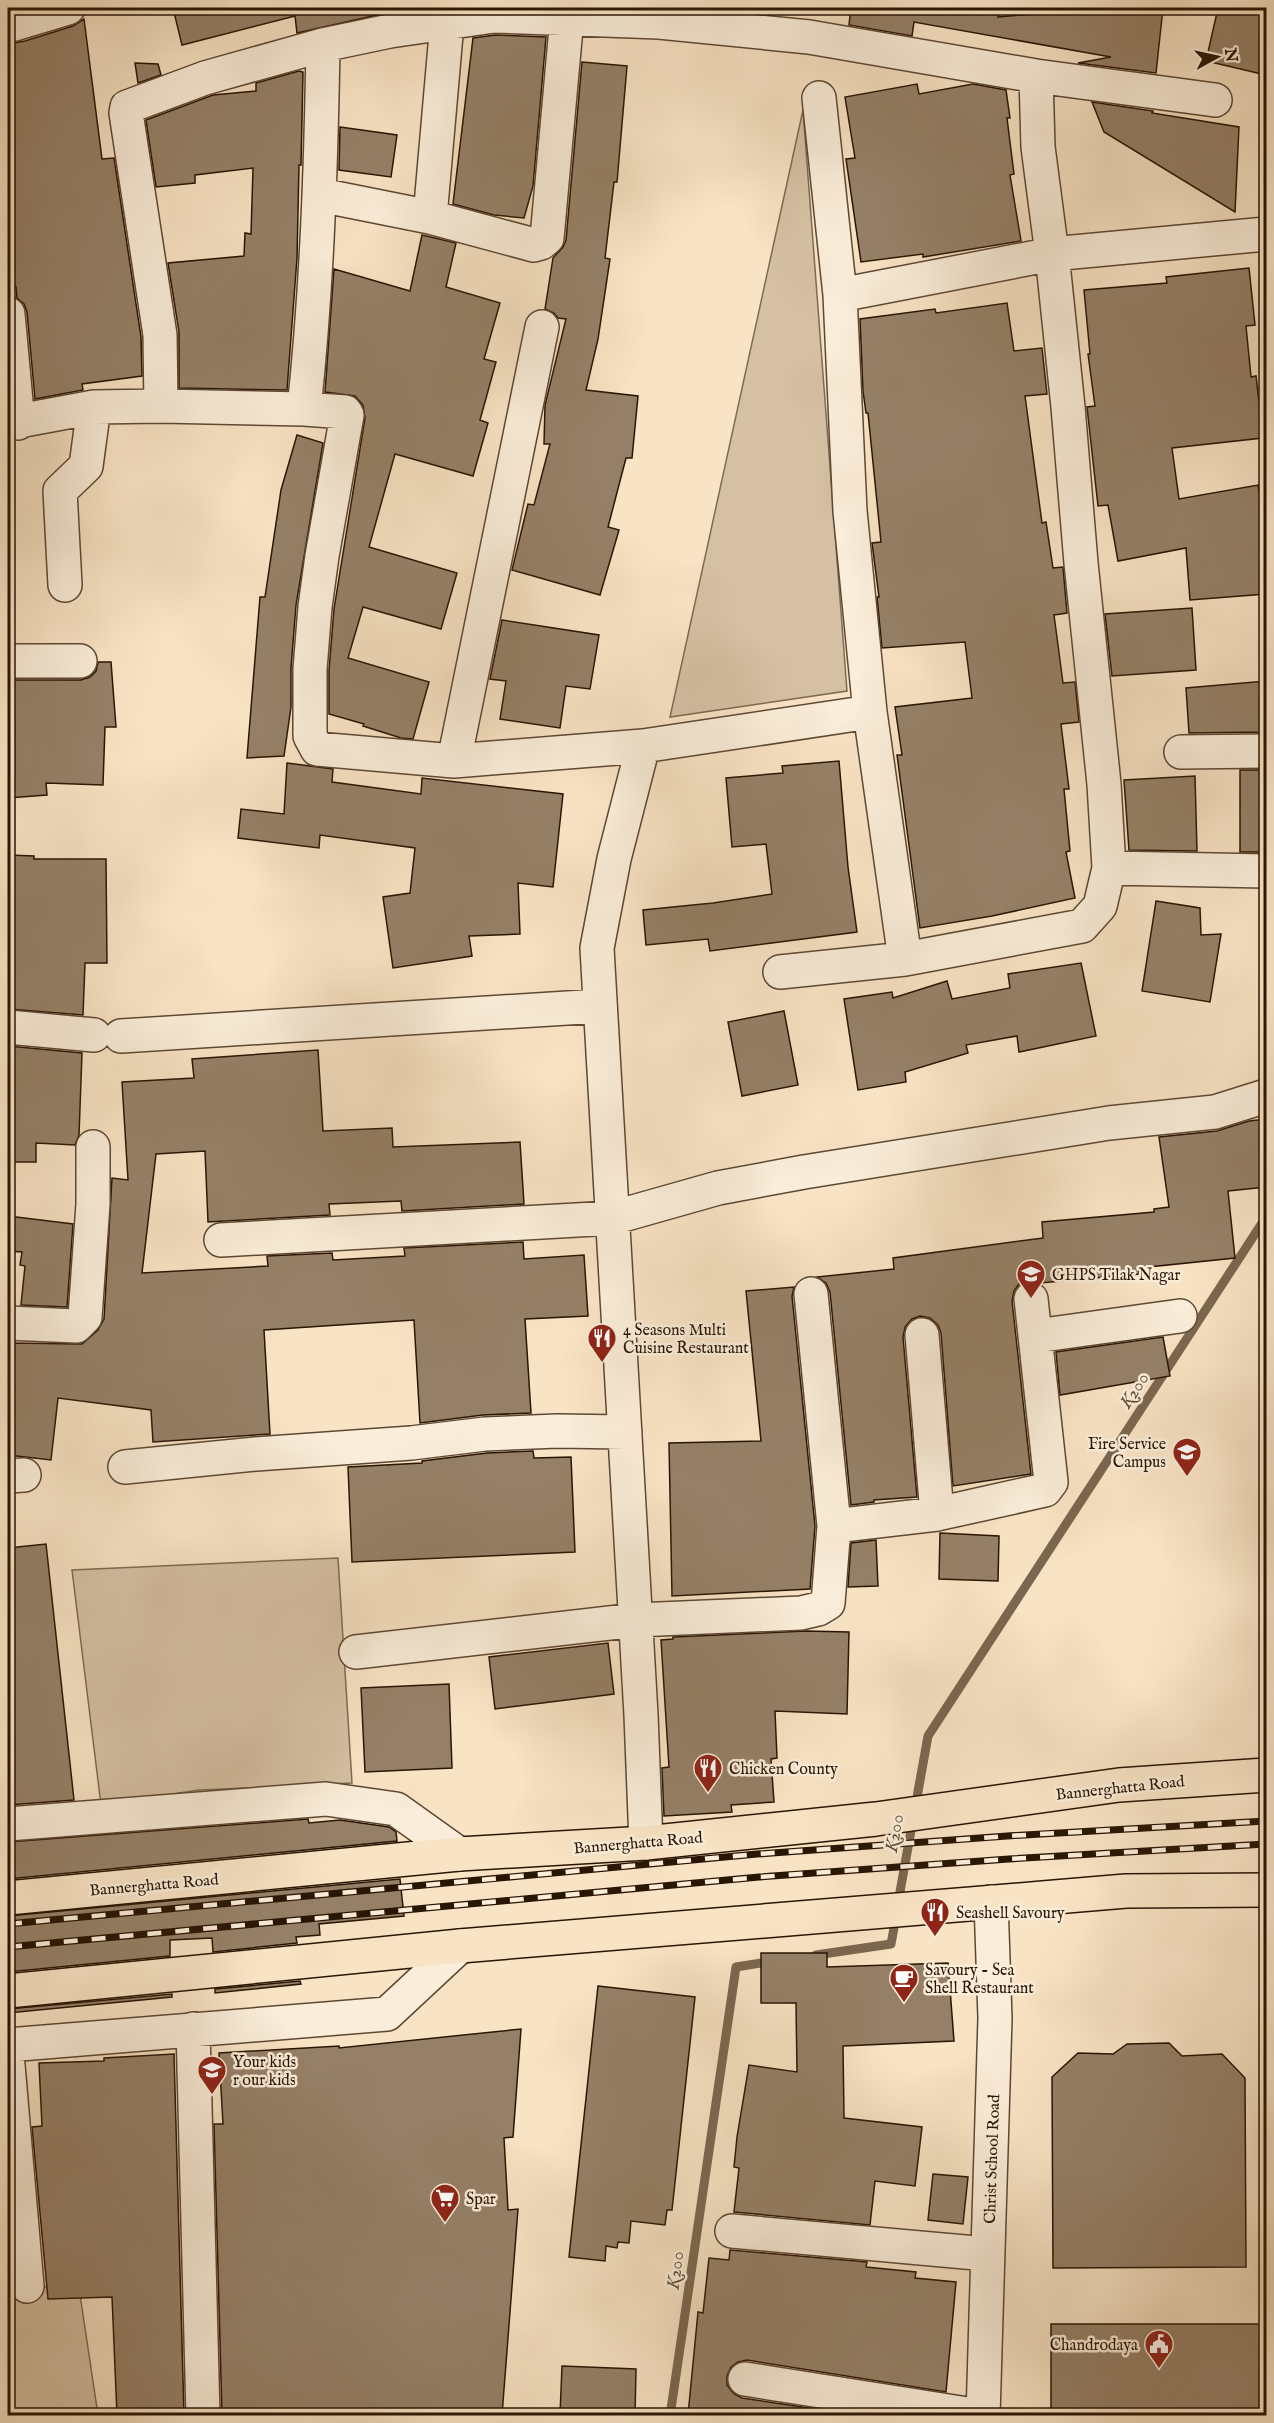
<svg xmlns="http://www.w3.org/2000/svg" width="1274" height="2423" font-family="'IM FELL English',serif">
	<style>
		.green { fill: #d5c0a3; stroke: #7f6a53; stroke-width: 1.5 }
		.lines { fill: none; stroke-linecap: round; stroke-linejoin: round }
		.stream { stroke: #7b674f; stroke-width: 9 }
		.building { fill: #958067; stroke: #291503; stroke-width: 1.5 }
		.minor-casing { stroke: #5d4833; stroke-width: 36 }
		.major-casing { stroke: #291503; stroke-width: 36 }
		.minor { stroke: #faedd9; stroke-width: 33 }
		.major { stroke: #f8e3c4; stroke-width: 33 }
		.rail-casing { stroke: #291503; stroke-width: 7 }
		.rail { stroke: #faedd9; stroke-width: 4.5; stroke-dasharray: 14; stroke-linecap: butt }
		.labels { text-anchor: middle; stroke-width: 5; stroke-linejoin: round; paint-order: stroke }
		.poi-label { font-size: 16px; fill: #291503; stroke: #faedd9; text-anchor: start }
		.street-label { font-size: 16px; fill: #291503; stroke: #faedd9 }
		.water-label { font-size: 18px; font-style: italic; fill: #604b36; stroke: #faedd9 }
	</style>
	<rect width="100%" height="100%" fill="#f8e3c4"/>
	<filter id="stains"><feTurbulence type="fractalNoise" baseFrequency=".00333" numOctaves="4"/><feColorMatrix values="0 0 0 0 .2 0 0 0 0 .09 0 0 0 0 .02 0 0 0 .5 -.17"/></filter>
	<radialGradient id="worn" r=".72"><stop offset=".6" stop-color="#630" stop-opacity="0"/><stop offset="1" stop-color="#630" stop-opacity=".3"/></radialGradient>
	<!-- green -->
	<path class="green" d="M803 110 847 691 670 717Z
		M338 1558 352 1783 199 1790 101 1805 72 1570Z
		M8 2285 79 2288 98 2415 8 2416Z"/>
	<g class="lines">
		<!-- stream -->
		<path class="stream" d="M898 1903 928 1736 1266 1217
			M816 1955 891 1944 896 1917
			M670 2416 736 1967 773 1961"/>
	</g>
	<!-- building -->
	<path class="building" d="M173 8H415V9L386 13 297 33 295 16 182 45Z
		M851 8H1000L998 17 1066 11V8L1109 12V8H1163L1156 73 1078 63 1111 57 914 22 912 36 849 25Z
		M1218 8H1266V75L1206 61Z
		M84 19 102 159 114 158 141 337 142 376 82 384 83 390 35 399 27 312 24 304 17 298 16 287 8 288V44L25 41 73 26Z
		M495 35 546 37 533 186 524 218 494 215 453 204 473 38Z
		M582 62 627 66 617 182H614L605 258 610 259 598 339 586 390 638 396 632 458H626L608 527 619 530 600 595 512 570 528 504 534 505 550 444H544L545 405 566 319 558 318 554 313 545 309 553 258 563 247 566 240Z
		M135 63 158 64 161 75 138 83Z
		M299 71 303 72 301 165H299L297 258 287 390 179 388V332L168 263 244 256 245 233 251 234 253 168 195 175V183L156 187 146 120 213 95 256 91V83Z
		M917 84 919 94 973 84 1006 90 1010 118H1007L1014 174 1010 175 1021 241 923 257V254L861 262 846 159 855 158 845 97Z
		M1092 102 1153 111 1152 113 1239 127 1235 212 1104 132Z
		M340 127 397 135 391 177 339 170Z
		M422 235 456 243 446 287 500 303 484 359 496 362 480 420 488 423 473 476 395 454 369 547 457 573 441 629 363 607 348 658 429 682 413 739 401 738 363 726 364 724 329 714V670L334 609 365 418 363 405 355 396 325 392 334 269 410 291Z
		M1249 268 1255 325 1246 326 1251 377 1256 376 1263 438 1172 448 1179 499 1258 485 1266 529V594L1190 600 1186 548 1118 561 1108 505 1098 506 1087 407 1095 406 1088 354H1090L1084 290 1167 283 1166 277Z
		M1007 303 1014 351 1042 348 1047 394 1025 396 1042 523 1046 522 1053 568 1063 567 1067 613 1054 615 1063 683 1075 682 1079 722 1061 724 1069 789H1064L1070 851 1066 852 1075 898 992 916 920 928 897 755H902L895 707 972 698 965 642 882 648 877 597H879L872 543 881 542 868 413H866L863 391 860 319 935 309 936 313Z
		M297 435 323 443 296 605 291 668V707L284 756 247 758 260 597H265L281 490Z
		M1192 608 1196 670 1112 676 1105 614Z
		M502 620 599 635 590 689 566 686 560 728 500 719 506 681 490 679Z
		M98 662H111L116 727H105L103 785 46 783 47 795 8 798V680H81L90 677 96 671Z
		M1266 681V732L1189 733 1186 688Z
		M839 761 848 867 857 932 710 951 708 939 646 945 643 910 713 903 772 894 766 844 732 847 726 778 783 773 782 766Z
		M287 763 333 769 332 782 421 794 422 778 563 794 553 887 518 883 520 934 469 936 472 956 393 968 383 897 410 893 415 848 320 835 319 848 238 838 241 809 284 814Z
		M1240 770H1266V852H1240Z
		M1195 776 1197 851 1129 850 1124 780Z
		M8 855 34 856V859H106L107 963H85L83 1015 8 1009Z
		M1156 901 1200 908 1201 935 1221 934 1210 1002 1142 991Z
		M1081 963 1096 1036 1019 1052 1017 1036 966 1045 968 1053 905 1072 906 1082 858 1090 844 999 892 992 893 998 947 981 952 999 1010 988 1008 974Z
		M784 1011 798 1085 742 1096 728 1022Z
		M8 1046 82 1053 79 1135 75 1145 36 1143V1162H8Z
		M318 1050 323 1131 392 1128 393 1147 520 1142 524 1204 402 1211 401 1201 329 1204 330 1215 208 1222 205 1151 156 1154 142 1273 268 1266 267 1256 332 1253 333 1260 405 1256 404 1248 523 1242 524 1259 584 1255 588 1316 525 1319 531 1413 483 1415 420 1423 414 1320 264 1330 270 1434 153 1442 151 1410 58 1398 51 1460 8 1455V1343L82 1344 98 1330 104 1319 112 1178 128 1180 122 1082 194 1078 192 1059Z
		M1266 1119V1187L1228 1191 1235 1258 1139 1268V1274L1040 1283 1028 1281 1019 1284 1014 1291 1012 1301 1031 1474 953 1486 941 1333 938 1325 930 1318 920 1316 912 1319 905 1327 903 1337 917 1497 874 1500V1502L851 1505 830 1292 826 1283 817 1277 894 1269 893 1258 1043 1238 1042 1222 1154 1212V1209L1169 1207 1159 1137 1217 1131 1249 1121Z
		M8 1216 73 1224 67 1307 21 1305 25 1266 20 1265 22 1252 8 1251Z
		M794 1287 792 1296 815 1526 810 1589 672 1596 669 1443 761 1441 746 1291Z
		M1163 1337 1170 1376 1060 1395 1056 1352Z
		M533 1451 534 1458 571 1457 575 1552 352 1562 348 1467 422 1463V1461L487 1453Z
		M940 1533 999 1536 998 1581 939 1579Z
		M876 1540 878 1586 848 1587 851 1543Z
		M46 1544 74 1800 8 1805V1548Z
		M806 1631 849 1632 847 1714 775 1711 777 1758 771 1759 774 1802 731 1805 732 1812 664 1816 662 1768 669 1767 661 1640 673 1639V1637Z
		M608 1643 614 1694 495 1709 489 1657Z
		M449 1684 452 1768 365 1772 361 1688Z
		M308 1819 309 1823 340 1820 389 1827 396 1832 397 1841 8 1879V1842Z
		M400 1879 404 1916 319 1924 320 1935 296 1937 297 1943 213 1952 212 1938 170 1940V1956L8 1972V1916Z
		M761 1953H827V1967L948 1963 954 2041 843 2046 844 2118 922 2127 915 2186 875 2181 870 2225 734 2212 739 2168 734 2167 737 2137 749 2065 797 2072 796 2003H761Z
		M300 1981 301 1984 215 1993V1989Z
		M598 1986 695 1997 672 2210H667L665 2225 631 2221 629 2243 618 2242 617 2248 606 2246 605 2261 569 2257Z
		M172 1994V1997L8 2013V2009Z
		M521 2029 513 2137 504 2138 508 2210 518 2209 502 2415H222L214 2124H223L219 2053 339 2046V2048Z
		M1169 2043 1182 2056 1222 2054 1245 2078 1246 2267 1053 2268 1052 2077 1078 2053 1113 2054 1127 2044Z
		M174 2054 184 2415H117L112 2297 48 2299 32 2127 42 2126 39 2063 104 2061V2058Z
		M933 2174 968 2177 963 2224 928 2220Z
		M730 2250 867 2262 866 2267 916 2272 915 2278 956 2282 946 2392 747 2360 738 2362 731 2367 727 2376V2385L734 2394 742 2398 856 2415H688L698 2312 703 2313 709 2258 729 2260Z
		M1051 2324H1266V2415H1051Z
		M562 2366 636 2369 635 2415H560Z"/>
	<g class="lines">
		<!-- minor casing -->
		<g class="minor-casing">
			<path id="minor" d="M8 26 68 8
				M320 195 430 217 534 245 541 243 547 238 567 17
				M430 217 447 23
				M840 295 1052 254 1266 234
				M8 314 18 423
				M161 406 304 409C317 288 321 167 323 45
				M304 409 345 412 347 415 322 556 315 607 310 669V736L317 749 454 761 643 746 870 712 850 511 840 295 819 98
				M8 423 94 407 161 406 160 335 126 113 127 107 205 78 323 45 390 31 494 16 659 22 809 37 1036 76 1215 100
				M65 585 60 491 86 466 94 407
				M8 661H80
				M870 712 905 959 1082 926 1100 906 1109 868 1104 784 1081 563 1068 407 1052 254 1038 147 1036 76
				M643 746 614 859 597 948 641 1715 646 1843
				M1181 752 1266 751
				M454 761 542 327
				M1109 868 1266 871
				M780 972 905 959
				M8 1027 94 1035
				M121 1036 599 1006
				M221 1240 612 1218 718 1188 804 1172 1109 1123 1215 1112 1266 1096
				M8 1323 76 1326 85 1317 93 1204V1147
				M922 1335 937 1514
				M1036 1336 1180 1316
				M125 1467 256 1454 411 1443 485 1434 557 1431 625 1432
				M8 1476 24 1475
				M834 1526 937 1514 1045 1490 1051 1482 1031 1299
				M356 1652 636 1620 801 1613 818 1609 828 1603 834 1526 811 1294
				M8 1824 326 1799 396 1809 459 1854
				M193 2029 203 2416
				M8 2045 387 2014 460 1946
				M8 2065 27 2286
				M732 2231 987 2254
				M745 2379 980 2416
				M983 2416 995 2018 991 1902"/>
		</g>
		<!-- major casing -->
		<g class="major-casing">
			<path id="major" d="M8 1898 459 1854 646 1843 876 1819 1119 1785 1266 1775
				M8 1991 460 1946 1043 1898 1126 1891 1266 1890"/>
		</g>
		<!-- minor -->
		<use href="#minor" class="minor"/>
		<!-- major -->
		<use href="#major" class="major"/>
		<!-- rail casing -->
		<g class="rail-casing">
			<path id="rail" d="M8 1924 757 1854 1007 1836 1266 1821
				M8 1947 759 1877 1009 1859 1266 1844"/>
		</g>
		<!-- rail -->
		<use href="#rail" class="rail"/>
	</g>
	<!-- icons -->
	<defs>
		<g id="school-pin" transform="scale(1.5)"><path d="M0 17L-7.5 6A9.5 9.5 0 1 1 7.5 6Z" fill="#8f2418" stroke="#faedd9"/><path d="M0-5L7-2L0 1L-7-2ZM-4 1L0 2.5L4 1V4Q0 6-4 4Z" fill="#fff"/></g>
		<g id="restaurant-pin" transform="scale(1.5)"><path d="M0 17L-7.5 6A9.5 9.5 0 1 1 7.5 6Z" fill="#8f2418" stroke="#faedd9"/><path d="M-5-6h1v4h1v-4h1v4h1v-4h1v5L-1.5 .5V6h-2V.5L-5-1ZM5-6V6H3V1.5H1.5Q1.5-4 5-6Z" fill="#fff"/></g>
		<g id="university-pin" transform="scale(1.5)"><path d="M0 17L-7.5 6A9.5 9.5 0 1 1 7.5 6Z" fill="#8f2418" stroke="#faedd9"/><path d="M0-5L7-2L0 1L-7-2ZM-4 1L0 2.5L4 1V4Q0 6-4 4Z" fill="#fff"/></g>
		<g id="cafe-pin" transform="scale(1.5)"><path d="M0 17L-7.5 6A9.5 9.5 0 1 1 7.5 6Z" fill="#8f2418" stroke="#faedd9"/><path d="M-5.5-4.5H6V0H3Q3 3.5 0 3.5H-2.5Q-5.5 3.5-5.5 0ZM3-3.2v2h1.7v-2ZM-6 4.5H4V6H-6Z" fill="#fff"/></g>
		<g id="supermarket-pin" transform="scale(1.5)"><path d="M0 17L-7.5 6A9.5 9.5 0 1 1 7.5 6Z" fill="#8f2418" stroke="#faedd9"/><path d="M-6-5.5h2.5l.6 2H6L4.5 2H-2.5L-4.4-4H-6ZM-1.5 3.2a1.3 1.3 0 1 0 .1 0ZM3 3.2a1.3 1.3 0 1 0 .1 0Z" fill="#fff"/></g>
		<g id="civic-pin" transform="scale(1.5)"><path d="M0 17L-7.5 6A9.5 9.5 0 1 1 7.5 6Z" fill="#8f2418" stroke="#faedd9"/><path d="M-.6-6.5H3V-4.5H.6V-3L4-1V1h2V6H-6V1h2V-1L-.6-3ZM-1.2 2.5V6h2.4V2.5Z" fill="#fff"/></g>
	</defs>
	<g fill-rule="evenodd">
		<use href="#school-pin" x="1031" y="1274"/>
		<use href="#restaurant-pin" x="602" y="1338"/>
		<use href="#university-pin" x="1187" y="1452"/>
		<use href="#restaurant-pin" x="708" y="1768"/>
		<use href="#restaurant-pin" x="935" y="1912"/>
		<use href="#cafe-pin" x="904" y="1978"/>
		<use href="#school-pin" x="212" y="2070"/>
		<use href="#supermarket-pin" x="445" y="2198"/>
		<use href="#civic-pin" x="1159" y="2344"/>
	</g>
	<g class="labels">
		<!-- poi labels -->
		<g class="poi-label">
			<text x="1052" y="1280">GHPS Tilak Nagar</text>
			<text x="623" y="1335">4 Seasons Multi<tspan x="623" dy="18">Cuisine Restaurant</tspan></text>
			<text x="1166" y="1449" text-anchor="end">Fire Service<tspan x="1166" dy="18">Campus</tspan></text>
			<text x="729" y="1774">Chicken County</text>
			<text x="956" y="1918">Seashell Savoury</text>
			<text x="925" y="1975">Savoury - Sea<tspan x="925" dy="18">Shell Restaurant</tspan></text>
			<text x="233" y="2067">Your kids<tspan x="233" dy="18">r our kids</tspan></text>
			<text x="466" y="2204">Spar</text>
			<text x="1138" y="2350" text-anchor="end">Chandrodaya</text>
		</g>
		<!-- street labels -->
		<g class="street-label">
			<text transform="translate(1120 1787) rotate(-6)" y="6">Bannerghatta Road</text>
			<text transform="translate(638 1842) rotate(-5)" y="6">Bannerghatta Road</text>
			<text transform="translate(154 1884) rotate(-5)" y="6">Bannerghatta Road</text>
			<text transform="translate(991 2159) rotate(-88)" y="6">Christ School Road</text>
		</g>
		<!-- water labels -->
		<g class="water-label">
			<text transform="translate(1134 1390) rotate(-57)" y="6">K200</text>
			<text transform="translate(894 1833) rotate(-80)" y="6">K200</text>
			<text transform="translate(675 2270) rotate(-82)" y="6">K200</text>
		</g>
	</g>
	<!-- margin -->
	<rect width="1274" height="2423" fill="none" stroke="#f8e3c4" stroke-width="30"/>
	<rect x="9" y="9" width="1256" height="2405" fill="none" stroke="#291503" stroke-width="3"/>
	<rect x="15" y="15" width="1244" height="2393" fill="none" stroke="#291503" stroke-width="1.5"/>
	<!-- north arrow -->
	<g transform="translate(1217 57) rotate(82)" stroke="#faedd9" stroke-width="4.5" paint-order="stroke">
	<path d="M0-4.5L10 22L0 15L-10 22Z" fill="#291503"/>
	<text y="-9" font-size="16" font-weight="bold" text-anchor="middle" fill="#291503">N</text>
	</g>
	<rect width="100%" height="100%" filter="url(#stains)"/>
	<rect width="100%" height="100%" fill="url(#worn)"/>
</svg>
